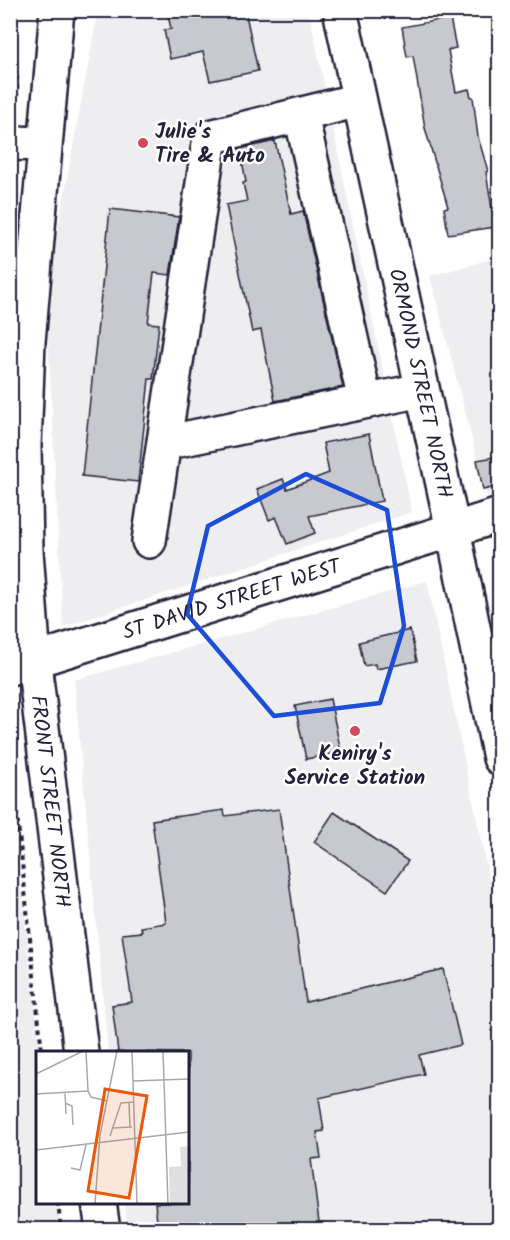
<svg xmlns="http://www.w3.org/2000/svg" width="510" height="1240" font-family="Kalam,sans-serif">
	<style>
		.built { fill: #eeeef1 }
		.building { fill: #c8c8cf; stroke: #22223b; stroke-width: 1.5 }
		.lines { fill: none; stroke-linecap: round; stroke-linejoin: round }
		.minor-casing { stroke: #22223b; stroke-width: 38 }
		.major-casing { stroke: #22223b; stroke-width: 38 }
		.path { stroke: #22223b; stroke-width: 4; stroke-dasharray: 4.5 4.5; stroke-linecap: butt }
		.minor { stroke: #fff; stroke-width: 33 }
		.major { stroke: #fff; stroke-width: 33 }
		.marked { fill: none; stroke: #1d4ed8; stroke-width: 4.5; stroke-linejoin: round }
		.poi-dot { fill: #d1495b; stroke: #fff; stroke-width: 2 }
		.labels { text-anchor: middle; stroke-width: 5; stroke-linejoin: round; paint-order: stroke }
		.poi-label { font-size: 21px; font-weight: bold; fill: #22223b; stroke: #fff; text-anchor: start }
		.street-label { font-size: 21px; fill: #22223b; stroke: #fff }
		.inset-road { fill: none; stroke: #a7a7b1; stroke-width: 1.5 }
		.view { fill: #e8590c; fill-opacity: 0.15; stroke: #e8590c; stroke-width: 3 }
		.inset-edge { fill: none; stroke: #22223b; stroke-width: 3 }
	</style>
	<rect width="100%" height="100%" fill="#fff"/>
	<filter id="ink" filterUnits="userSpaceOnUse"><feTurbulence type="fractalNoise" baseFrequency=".0167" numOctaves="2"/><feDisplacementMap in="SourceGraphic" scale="12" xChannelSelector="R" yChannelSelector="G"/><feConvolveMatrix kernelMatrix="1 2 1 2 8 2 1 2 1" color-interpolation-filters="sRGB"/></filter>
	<g filter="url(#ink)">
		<!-- built -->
		<path class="built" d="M11 10 16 11 21 119 11 118Z
			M98 11H309L412 512 63 627 46 293Z
			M499 257V493L487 497 430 276Z
			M427 581 499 926V1229H128L124 1203 188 1202V1052H108L74 680Z
			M10 790 40 1052H38V1202L58 1203 61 1229H11Z"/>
		<!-- building -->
		<path class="building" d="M191 10H245L258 71 210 81 203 52 170 59 164 30 171 29 168 15Z
			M450 18 456 48 448 50 456 92 469 89 471 97H473L478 137 488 171 486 172 495 227 448 234 444 208 448 207 425 128 413 56 407 57 402 27Z
			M275 141 291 214 303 211 343 387 275 401 261 330 252 332 226 205 247 201 243 183 246 182 240 149Z
			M110 209 179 217 170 275 154 273 148 323 159 324 153 379H149L138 482 82 476Z
			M369 434 382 501 309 516 315 533 287 544 276 517 269 520 257 489 283 479 287 489 329 473 323 443Z
			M500 456V486L483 490 477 460Z
			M410 630 417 661 376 669 375 664 364 666 359 642Z
			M330 699 341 752 306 759 295 706Z
			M279 809 306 1002 443 969 461 1045 419 1055 424 1074 319 1098 324 1131 317 1132 321 1158 311 1159 320 1230H158L155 1203H188V1053L118 1052 112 1005 132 1002 122 934 142 932 141 927 166 923 152 820 224 810 225 816Z
			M334 812 408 861 387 891 314 842Z"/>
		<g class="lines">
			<!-- minor casing -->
			<g class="minor-casing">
				<g id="minor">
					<path id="s1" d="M57 10 28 342 24 446 26 551 34 661 81 1052"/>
					<path d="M301 115 365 401"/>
					<path d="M10 143 45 144"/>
					<path d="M164 443 422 390"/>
					<path d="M149 541 210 137 359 100"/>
					<path id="s2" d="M10 668 500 515"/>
					<path d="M99 1202 103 1230"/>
				</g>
			</g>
			<!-- major casing -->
			<g class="major-casing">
				<g id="major">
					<path id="s3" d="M340 10 453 530 500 758"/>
				</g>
			</g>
			<!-- path -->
			<path class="path" d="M10 50C20 73 17 93 15 117
				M10 749 42 1052
				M58 1202 61 1230"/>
			<!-- minor -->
			<use href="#minor" class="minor"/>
			<!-- major -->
			<use href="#major" class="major"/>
		</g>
	</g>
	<!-- marked area -->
	<path class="marked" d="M306 474 387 510 404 626 380 703 274 716 187 614 208 526Z"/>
	<!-- markers -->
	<g class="poi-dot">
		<circle cx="143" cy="143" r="6"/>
		<circle cx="355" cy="731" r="6"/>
	</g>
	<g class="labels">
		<!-- poi labels -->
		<g class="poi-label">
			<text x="155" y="138">Julie's<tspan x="155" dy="24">Tire &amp; Auto</tspan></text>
			<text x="355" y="760" text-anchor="middle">Keniry's<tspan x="355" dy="24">Service Station</tspan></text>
		</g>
		<!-- street labels -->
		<g class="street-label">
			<text dy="7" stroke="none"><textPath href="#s3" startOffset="382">ORMOND STREET NORTH</textPath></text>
			<text dy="7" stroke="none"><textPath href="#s2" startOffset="232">ST DAVID STREET WEST</textPath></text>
			<text dy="7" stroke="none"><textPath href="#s1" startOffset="794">FRONT STREET NORTH</textPath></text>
		</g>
	</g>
	<!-- overview -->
	<g transform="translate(36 1051)">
		<rect width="153" height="153" fill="#fff"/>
		<path d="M153 95V153H134L133 116 145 115 144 96Z" fill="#dfdfe2"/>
		<path class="inset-road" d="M50 0 52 40M96 0 101 153M127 0 132 153M0 23 47 0M97 30 153 28M52 40 55 46 71 50M29 41 30 63M0 43 52 40M29 52 36 55 37 74M93 52 94 76M77 77 96 76M74 85 85 52 98 51M0 99 153 81M35 117 44 119 50 94M59 153 64 84 81 0"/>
		<path class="view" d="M69 38 111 45 93 147 52 140Z"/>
		<rect width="153" height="153" class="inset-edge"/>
	</g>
	<!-- margin -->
	<rect width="510" height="1240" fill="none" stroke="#fff" stroke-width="36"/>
	<rect x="18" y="18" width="474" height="1204" fill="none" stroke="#22223b" stroke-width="2" filter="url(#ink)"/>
</svg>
